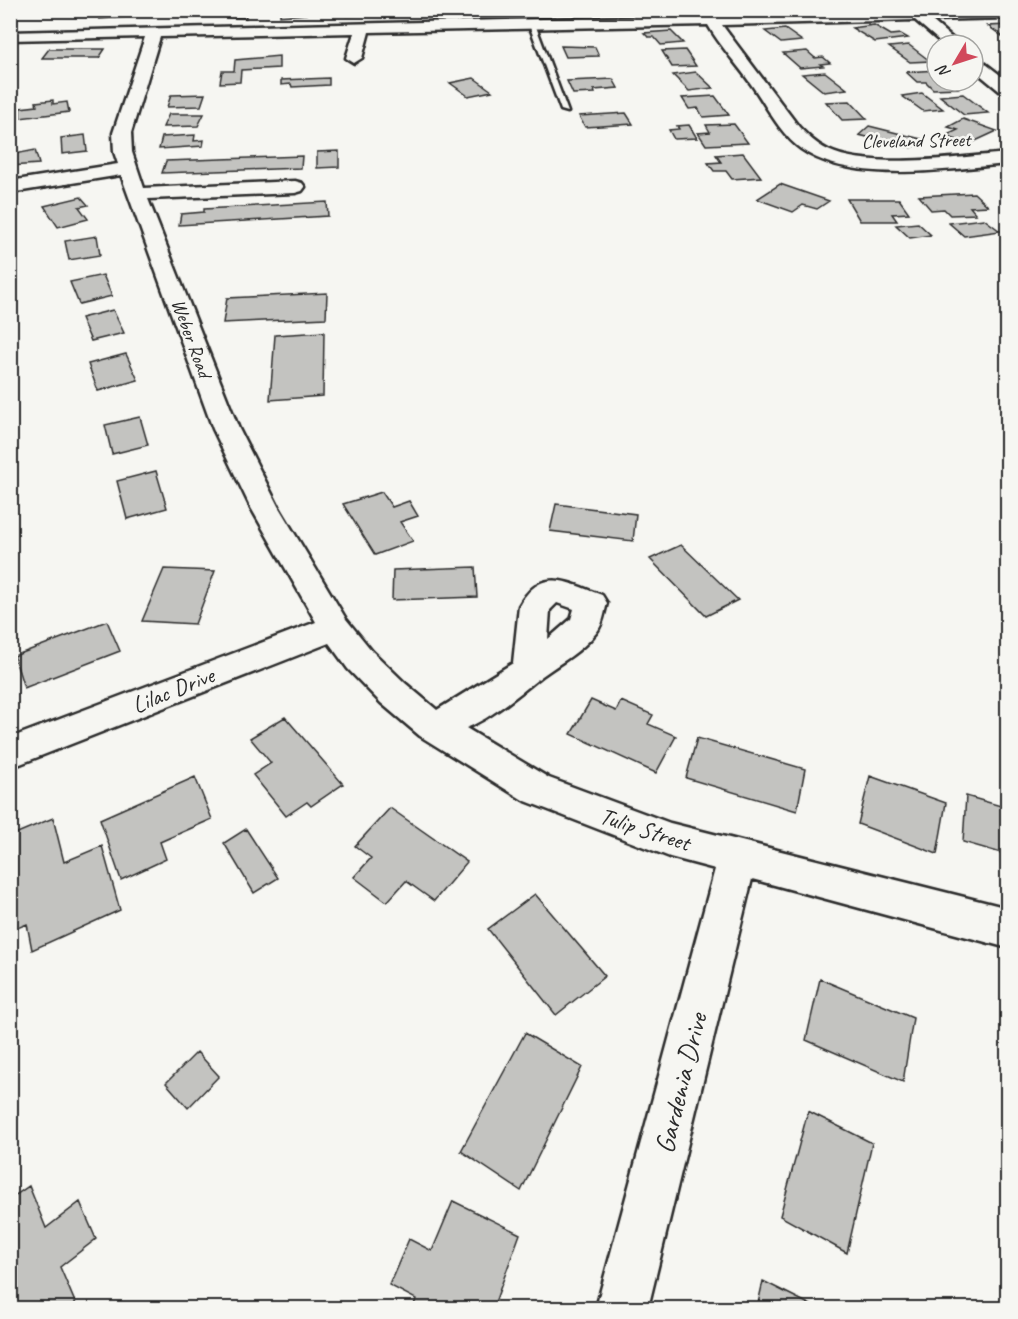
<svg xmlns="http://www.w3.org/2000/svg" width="1018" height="1319" font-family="Caveat,sans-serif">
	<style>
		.building { fill: #c3c3c0; stroke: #2b2b2b; stroke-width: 1.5 }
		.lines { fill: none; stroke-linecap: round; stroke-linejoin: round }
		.service-casing { stroke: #2b2b2b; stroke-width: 5 }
		.minor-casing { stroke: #2b2b2b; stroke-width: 5 }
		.service { fill: #f6f6f2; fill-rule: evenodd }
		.minor { fill: #f6f6f2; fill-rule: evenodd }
		.labels { text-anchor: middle; stroke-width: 5; stroke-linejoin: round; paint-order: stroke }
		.far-street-label { font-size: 20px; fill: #2b2b2b; stroke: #f6f6f2 }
		.street-label { font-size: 24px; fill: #2b2b2b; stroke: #f6f6f2 }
		.near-street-label { font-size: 28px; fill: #2b2b2b; stroke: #f6f6f2 }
	</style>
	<rect width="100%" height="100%" fill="#f6f6f2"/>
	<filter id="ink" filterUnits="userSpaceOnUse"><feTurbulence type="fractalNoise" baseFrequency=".0167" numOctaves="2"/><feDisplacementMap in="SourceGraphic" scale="12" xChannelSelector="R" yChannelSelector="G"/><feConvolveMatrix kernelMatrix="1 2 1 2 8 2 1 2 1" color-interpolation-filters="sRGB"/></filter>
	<g filter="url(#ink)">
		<!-- building -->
		<path class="building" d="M140 10 139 14H130L129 17 99 19 102 11Z
			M216 10H245L246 18 217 17Z
			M280 10H305L306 14 280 16Z
			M346 10H380V14L346 16Z
			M874 25 891 35 901 34 908 38 875 42 852 28Z
			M1008 25V39H1006L988 26Z
			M785 29 802 41 781 43 765 31Z
			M671 31 683 43 661 45 654 37H648L644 33Z
			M909 45 930 61 910 62 889 47Z
			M561 46 595 47 599 56 566 57Z
			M49 49H105L99 58H42Z
			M685 50 696 66 672 67 662 51Z
			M807 51 815 58 823 57 830 63 820 64 823 66 800 68 783 53Z
			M279 56V68L241 70 240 82 220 83 222 71H234L235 60Z
			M937 70V81H950L958 88 933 89 926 82H917L906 72Z
			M696 72 713 88 689 91 673 75Z
			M825 72 847 89 824 92 802 74Z
			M329 78V85L292 87 291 84 281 85V80Z
			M474 78 492 91 468 96 450 83Z
			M613 79 618 88 594 90 595 93 573 94 567 81Z
			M922 93 943 109 923 111 902 96Z
			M205 94 201 106 167 107 171 95Z
			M963 94 988 113 964 115 940 96Z
			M715 96 729 115 703 117 698 108 689 109 682 98Z
			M53 100V104L67 102 69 112 20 118V108L37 106 36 102Z
			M850 101 867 119 842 120 826 102Z
			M626 113 633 124 585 127 579 116Z
			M169 114H204L198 126 163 127Z
			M963 119 997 131 969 144 945 136 958 130 948 127Z
			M734 124 748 143 706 145 698 133 710 132 706 125Z
			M689 125 697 138 674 139 669 130 679 129 677 126Z
			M869 126 921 139 912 148 859 135Z
			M85 135 87 151 62 154 61 138Z
			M195 135 194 141 204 140 203 146 159 149 162 137Z
			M35 150 39 164 10 166V155Z
			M339 151V167L317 168V152Z
			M743 153 761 177 732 179 726 171H714L708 163 721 162 716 155Z
			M302 156 301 168 162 173 166 161Z
			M780 184 829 201 817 209 803 205 793 212 757 199Z
			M974 193 988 206 970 207 976 214 950 215 944 209 931 210 919 196Z
			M81 197 88 205 79 207 88 219 58 227 44 206Z
			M847 199H899L909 213 892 214 897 221H860Z
			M327 202 328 216 179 225 181 214 204 212V209Z
			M984 219 1000 231 964 236 949 223Z
			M918 223 931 235 910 238 896 225Z
			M97 236 100 255 69 260 65 241Z
			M103 275 112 296 79 304 70 282Z
			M327 293 326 318 223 323 227 298Z
			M113 310 124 333 91 341 81 318Z
			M324 332 323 396 270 400 275 335Z
			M126 354 138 380 98 391 88 364Z
			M140 417 148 445 112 454 105 425Z
			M156 471 167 508 127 519 117 481Z
			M382 492 392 507 409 501 418 516 400 522 413 541 375 555 343 504Z
			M556 504 636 514 633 541 550 531Z
			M681 545 738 600 706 616 650 559Z
			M475 567 477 597 392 600 393 570Z
			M164 569 215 571 195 624 142 621Z
			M107 621 120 651 24 688 14 656Z
			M591 700 616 711 621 701 653 715 648 724 676 736 656 773 571 734Z
			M285 717 343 784 311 806 307 802 286 816 253 775 271 763 250 738Z
			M697 738 805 769 797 811 686 778Z
			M870 776 946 803 937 854 858 824Z
			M195 777 212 819 160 842 166 859 121 880 100 819Z
			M966 796 1008 808V855L963 842Z
			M390 808 467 862 434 901 406 881 387 902 354 877 371 858 355 846Z
			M53 818 64 862 102 846 120 910 32 950 27 924 10 931V836Z
			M246 829 278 878 254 893 224 843Z
			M535 894 605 976 556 1015 488 929Z
			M820 979 913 1018 903 1082 806 1040Z
			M525 1033 582 1067 521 1191 461 1151Z
			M197 1052 219 1076 188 1108 166 1083Z
			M808 1111 872 1143 847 1253 780 1216Z
			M29 1186 46 1228 80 1202 96 1239 60 1267 77 1307 75 1308H10V1199Z
			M453 1201 520 1234 493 1308H413L416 1299 389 1285 409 1239 432 1251Z
			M763 1281 817 1308H757Z"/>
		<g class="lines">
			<!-- service casing -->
			<g class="service-casing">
				<path id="service" d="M528 22 535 24 568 112 561 110Z"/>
			</g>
			<!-- minor casing -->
			<g class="minor-casing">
				<path id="minor" d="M1008 10V18L931 20 960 45H944L915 20 722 25 799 127C808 136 816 144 828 150 869 170 961 157 1008 153V164C949 169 852 185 801 149 780 134 766 105 751 84 737 64 720 46 708 25L369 32 362 58 354 63 346 58 354 33 160 37 131 133 132 152 144 188 295 181 302 183 305 187 302 191 295 193 148 199 239 429 278 506 346 619 372 651 405 683 437 710 513 663 519 606C542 565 567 583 602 595L607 603C604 613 603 625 596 633 581 652 561 662 542 676 519 694 493 717 466 728L549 778 670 823 1008 908V948L752 879 648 1308H596L715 869 670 857 523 800 420 736 381 703 348 669 329 643 10 768V738L316 622 250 506 213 429 121 175 10 193V181L118 164 114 152 113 133 145 37 10 40V32L712 15ZM557 603 574 609 571 619 548 639 550 610Z
					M973 56 978 58 1008 81V95L1002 93 973 69Z"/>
			</g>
			<!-- service -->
			<use href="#service" class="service"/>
			<!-- minor -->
			<use href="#minor" class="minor"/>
		</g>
	</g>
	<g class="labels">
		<!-- far-street labels -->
		<g class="far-street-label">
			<text transform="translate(916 140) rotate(-1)" y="7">Cleveland Street</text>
			<text transform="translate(192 338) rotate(70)" y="7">Weber Road</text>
		</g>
		<!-- street labels -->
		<g class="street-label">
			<text transform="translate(173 690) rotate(-22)" y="8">Lilac Drive</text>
			<text transform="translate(645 829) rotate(18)" y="8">Tulip Street</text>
		</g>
		<!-- near-street labels -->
		<g class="near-street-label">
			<text transform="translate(680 1083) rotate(-76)" y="10">Gardenia Drive</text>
		</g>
	</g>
	<!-- margin -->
	<rect width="1018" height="1319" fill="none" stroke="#f6f6f2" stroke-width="36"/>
	<rect x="18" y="18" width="982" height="1283" fill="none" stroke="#2b2b2b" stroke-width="2" filter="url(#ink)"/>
	<!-- north arrow -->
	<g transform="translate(955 63) rotate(231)"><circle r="28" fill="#f6f6f2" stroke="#a5a5a2" stroke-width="1.5"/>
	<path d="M0-4.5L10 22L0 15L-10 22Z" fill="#d1495b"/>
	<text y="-9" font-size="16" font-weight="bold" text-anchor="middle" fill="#2b2b2b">N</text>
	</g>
</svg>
